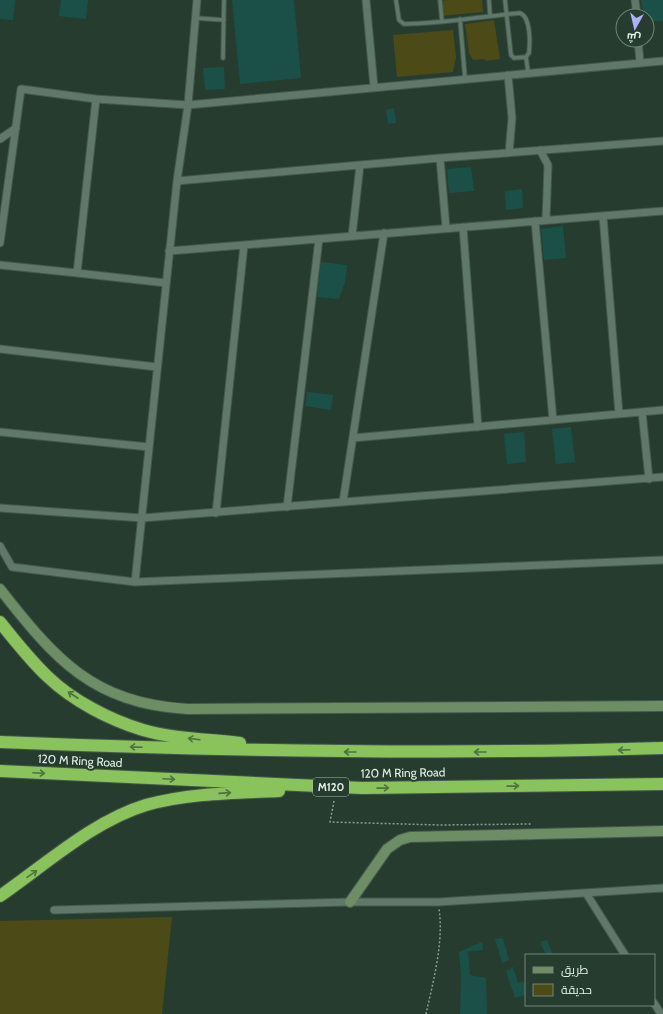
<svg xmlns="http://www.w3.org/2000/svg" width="663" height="1014" font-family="Cabin,Cairo,sans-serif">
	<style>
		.green { fill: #4c4a17 }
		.building { fill: #1b5049 }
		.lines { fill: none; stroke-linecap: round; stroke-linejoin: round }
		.lane-casing { stroke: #44584d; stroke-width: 5.5 }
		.street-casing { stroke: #44584d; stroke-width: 9 }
		.secondary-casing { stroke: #44584d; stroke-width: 12 }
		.highway-casing { stroke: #44584d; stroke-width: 14 }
		.path { stroke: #8b9c92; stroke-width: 1.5; stroke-dasharray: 2 2; stroke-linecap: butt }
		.lane { stroke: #607869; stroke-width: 3.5 }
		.street { stroke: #607869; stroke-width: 7 }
		.secondary { stroke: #6d8e65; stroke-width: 10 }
		.highway { stroke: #8ac25b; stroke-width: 12 }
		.oneway { stroke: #4e7241 }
		.labels { text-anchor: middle; stroke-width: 4; stroke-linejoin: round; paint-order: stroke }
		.shield { fill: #263c2f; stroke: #aab9af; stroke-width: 1 }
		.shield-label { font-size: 11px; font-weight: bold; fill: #e2efe6 }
		.street-label { font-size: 12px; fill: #e2efe6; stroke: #263c2f }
	</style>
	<rect width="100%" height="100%" fill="#263c2f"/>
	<!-- green -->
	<path class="green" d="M448 0H482L483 12 440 16 438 1Z
		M494 20 500 59 486 61 484 59 473 60 469 53 465 24Z
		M453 30 456 57 453 72 397 77 393 35Z
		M172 917 162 1014H0V921Z"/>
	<!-- building -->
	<path class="building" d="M0 0H15L13 20 0 19Z
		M61 0H88L86 19 59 16Z
		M232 0H294L301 78 240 84Z
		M641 0H663V21H647V16H644Z
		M224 67 225 89 205 90 203 68Z
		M394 108 396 123 388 124 386 110Z
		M471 167 474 191 449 193 447 169Z
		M522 189 523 208 506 210 505 191Z
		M563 226 566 258 544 260 541 229Z
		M321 262 347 265 345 282 339 299 317 297Z
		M307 392 333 395 331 410 305 406Z
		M571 427 575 462 556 464 552 429Z
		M524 432 526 462 507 464 504 434Z
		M503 938 509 960 502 963 495 939Z
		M547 940 553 955H546L540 942Z
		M482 942 483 950 466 952H468L470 975 486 978 487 1014H460L461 975 459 952Z
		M513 967 518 983 523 981 526 990V995L515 998 506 971Z"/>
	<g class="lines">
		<!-- lane casing -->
		<g class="lane-casing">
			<path id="lane" d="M396 0 399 20 404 24C443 24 482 16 520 13 531 17 530 43 529 53L526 57 514 58 511 55 505 0
				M440 0 442 21
				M489 0 490 15
				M195 18 224 20
				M460 19 465 78
				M526 57 528 72
				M223 58 224 0"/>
		</g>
		<!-- street casing -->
		<g class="street-casing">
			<path id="street" d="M366 0 374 87
				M635 0 637 16
				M638 40 640 62
				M508 75 512 118 509 153
				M0 139 16 128
				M540 150 548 165 546 220
				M440 158 446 228
				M177 181 440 158 663 141
				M603 216 619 414
				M535 221 553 420
				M463 227 478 427
				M352 236 360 165
				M0 243 21 89 96 99 188 105 663 61
				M169 251 663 211
				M0 265 77 273 96 99
				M77 273 166 283
				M0 349 157 367
				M642 412 649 479
				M0 432 149 447
				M353 438 663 410
				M343 502 663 477
				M287 507 319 239
				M0 508 142 518 343 502 384 233
				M216 513 244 245
				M0 546 12 567 135 582 663 560
				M135 582 177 181 188 105 197 0
				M586 893 625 955
				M54 910 350 902H438L663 888
				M654 1003 661 1014"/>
		</g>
		<!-- secondary casing -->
		<g class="secondary-casing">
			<path id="secondary" d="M0 589C55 659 92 703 187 709L663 706
				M350 902 387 849 400 840 410 837 663 831"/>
		</g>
		<!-- highway casing -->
		<g class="highway-casing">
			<path id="highway" d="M0 622C15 641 30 660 48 677 73 701 110 720 143 730 175 739 207 739 240 743
				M0 742C221 751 442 755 663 748
				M0 771 362 788 663 784
				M0 896C45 865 93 821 146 805 189 793 235 793 279 791"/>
		</g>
		<!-- path -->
		<path class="path" d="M334 801 330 822 440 825 531 824
			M426 1014C433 982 444 942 439 909"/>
		<!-- lane -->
		<use href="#lane" class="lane"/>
		<!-- street -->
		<use href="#street" class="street"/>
		<!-- secondary -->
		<use href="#secondary" class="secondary"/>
		<!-- highway -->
		<use href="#highway" class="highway"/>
	</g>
	<!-- one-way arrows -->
	<defs><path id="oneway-shaft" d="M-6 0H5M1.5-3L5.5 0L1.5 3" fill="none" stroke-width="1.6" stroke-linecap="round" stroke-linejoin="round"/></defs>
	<g class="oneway">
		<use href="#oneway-shaft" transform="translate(73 695) rotate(-147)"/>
		<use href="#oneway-shaft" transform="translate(194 739) rotate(-173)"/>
		<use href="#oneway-shaft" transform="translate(136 747) rotate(-178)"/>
		<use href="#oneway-shaft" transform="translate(624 750) rotate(178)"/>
		<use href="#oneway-shaft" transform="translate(350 752) rotate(180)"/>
		<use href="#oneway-shaft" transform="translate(480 752) rotate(180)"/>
		<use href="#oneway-shaft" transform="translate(39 773) rotate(3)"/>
		<use href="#oneway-shaft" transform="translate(169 779) rotate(3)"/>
		<use href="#oneway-shaft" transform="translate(513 786) rotate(-1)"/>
		<use href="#oneway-shaft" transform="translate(383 788) rotate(-1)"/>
		<use href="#oneway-shaft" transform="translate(225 793) rotate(-4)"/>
		<use href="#oneway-shaft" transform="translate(32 874) rotate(-35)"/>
	</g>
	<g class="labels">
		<!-- shield labels -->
		<rect class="shield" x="313" y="778" width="36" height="18" rx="3"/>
		<g class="shield-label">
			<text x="331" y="791">M120</text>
		</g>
		<!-- street labels -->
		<g class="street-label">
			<text transform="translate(80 761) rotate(3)" y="4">120 M Ring Road</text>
			<text transform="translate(403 773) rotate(-1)" y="4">120 M Ring Road</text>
		</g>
	</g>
	<!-- legend -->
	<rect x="525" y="954" width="130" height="52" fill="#263c2f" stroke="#718478"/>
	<rect x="533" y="967" width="20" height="6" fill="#6d8e65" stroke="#718478"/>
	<text x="561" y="974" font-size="12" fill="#e2efe6">طريق</text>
	<rect x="533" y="984" width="20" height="12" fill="#4c4a17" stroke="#718478"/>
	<text x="561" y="994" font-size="12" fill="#e2efe6">حديقة</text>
	<!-- north arrow -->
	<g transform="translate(635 28) rotate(188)"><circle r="19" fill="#263c2f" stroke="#718478"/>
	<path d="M0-3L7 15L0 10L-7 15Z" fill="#adaffb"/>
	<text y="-6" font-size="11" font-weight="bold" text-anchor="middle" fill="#e2efe6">ش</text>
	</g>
</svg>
